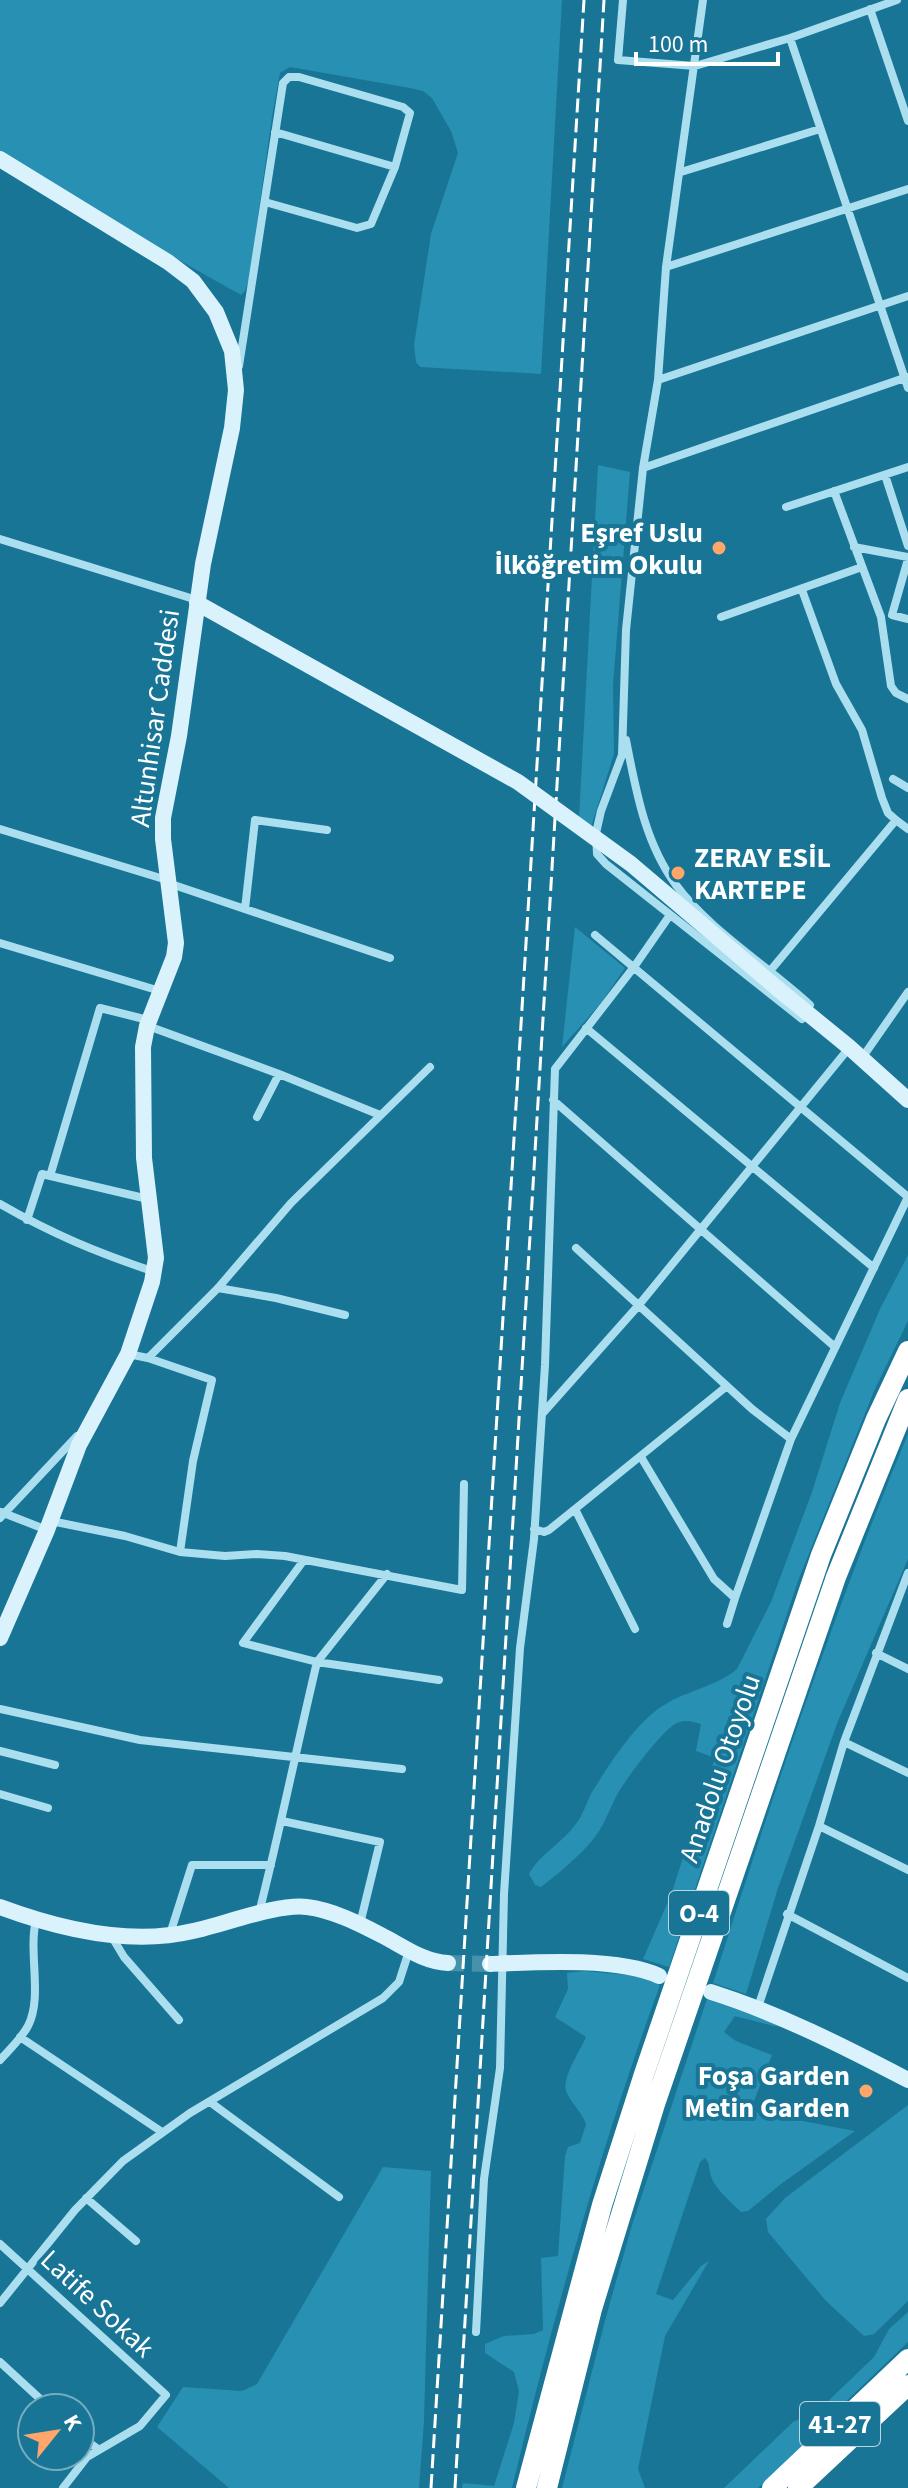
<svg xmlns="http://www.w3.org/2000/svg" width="908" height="2488" font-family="'Source Sans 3',sans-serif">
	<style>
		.green { fill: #2890b2 }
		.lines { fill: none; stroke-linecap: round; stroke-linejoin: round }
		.secondary-tunnel { stroke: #4791aa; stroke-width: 16; stroke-dasharray: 16 8; stroke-linecap: butt }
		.street { stroke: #abdff0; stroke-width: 8 }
		.secondary { stroke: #d9f2fb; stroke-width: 16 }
		.highway { stroke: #fff; stroke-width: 20 }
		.rail { stroke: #fff; stroke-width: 3; stroke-dasharray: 14 6; stroke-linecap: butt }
		.secondary-bridge { stroke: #d9f2fb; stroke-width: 16 }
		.poi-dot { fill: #ffa66a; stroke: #197595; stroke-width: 3 }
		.labels { text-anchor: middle; stroke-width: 8; stroke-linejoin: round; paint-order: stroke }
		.shield { fill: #197595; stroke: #bad6df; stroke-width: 2 }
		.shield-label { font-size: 26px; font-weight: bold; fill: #fff }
		.poi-label { font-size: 28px; font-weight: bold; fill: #fff; stroke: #197595; text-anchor: end }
		.street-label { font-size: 28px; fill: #fff; stroke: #197595 }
	</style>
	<rect width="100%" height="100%" fill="#197595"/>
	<!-- green -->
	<path class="green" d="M0 0H562L541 374 420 367 416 362 414 345 431 234 458 153 451 131 432 98 423 91 410 88 290 67 280 73 272 117 249 280 245 291 241 295 170 255 0 153Z
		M598 465 630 472 613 685 614 754 591 827 579 818Z
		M575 927 625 968 601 1003 562 1047Z
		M908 1255V1321L874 1391 798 1581 669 1967 643 1959 671 1895 715 1758 696 1751 701 1724C693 1722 686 1719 677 1723 664 1728 626 1779 618 1793 609 1810 604 1827 591 1842 577 1858 558 1874 541 1887L535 1885 529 1874C539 1855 562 1843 575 1825 583 1816 586 1803 592 1792 609 1765 634 1725 661 1707 684 1691 716 1687 737 1669L771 1602 812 1492 840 1403 880 1309Z
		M908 1434V1559L838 1721 778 1888 746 1994 713 1983C772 1798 833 1613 908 1434Z
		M584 1971 639 1976 660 1985C600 2149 553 2318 512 2488H462L463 2483 494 2486 514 2423 519 2391 514 2372 485 2353V2344L504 2336 534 2334 543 2330 541 2258 558 2256 565 2156 568 2147 580 2143 586 2124C581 2111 571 2103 566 2091 562 2077 580 2051 586 2037L555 2017 568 1989 567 1973Z
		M707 1999 788 2027 774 2026 735 2016 724 2032 736 2041 772 2055 750 2111 855 2131 781 2184 748 2211 741 2212C732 2203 715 2189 711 2176 708 2168 711 2165 705 2158L700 2162 656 2294 673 2300 701 2266 709 2261 665 2336 638 2469 645 2488H562L606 2317 632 2225Z
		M908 2105V2301L874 2334 864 2336 826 2301 768 2232 766 2219 785 2198Z
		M383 2167 431 2171 424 2421 419 2488H229L157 2427 183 2387 242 2391 257 2384Z
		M908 2312V2342L838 2409 824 2415 819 2413 822 2407 874 2357 889 2329Z
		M806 2416 814 2425 812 2437 758 2488H724L793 2422Z"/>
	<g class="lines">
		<!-- secondary-tunnel -->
		<path class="secondary-tunnel" d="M448 1963 490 1964"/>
		<!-- street -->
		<path class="street" d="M623 0 618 60 695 66 790 38 897 0
			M703 0 666 267 658 380 643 468 626 630 622 755 601 811 596 833 597 854 606 864 802 1019
			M870 9 908 121
			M790 38 908 388
			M275 132 395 167
			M681 172 820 129
			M666 267 908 189
			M239 366 283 83 289 77H299L403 107 410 113 395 167 371 224 357 228 265 202
			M658 380 908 296
			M643 468 907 377
			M885 475 908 546
			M834 491 881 617 891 686 896 693 908 699
			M786 507 908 467
			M0 539 197 600
			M854 547 908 557
			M908 559 892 615 908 619
			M802 590 836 684 862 730 882 798 888 813 896 820
			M721 617 862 567
			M626 740C636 791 645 843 676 885 708 929 769 967 810 1005
			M893 779 908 788
			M0 829 167 880
			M168 883 390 958
			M245 909 255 820 327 830
			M595 935 908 1197
			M0 943 160 991
			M770 971 896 820 908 829
			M148 1026 279 1074 380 1115
			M586 1028 874 1268
			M862 1058 908 992
			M553 1100 835 1347
			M257 1117 279 1074
			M50 1176 100 1008 148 1020
			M0 1204C52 1234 98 1253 155 1272
			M27 1220 42 1174 148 1199
			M576 1248 752 1409 791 1439 908 1197
			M218 1288 276 1298 345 1315
			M128 1354 148 1358 218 1288 291 1203 430 1067
			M148 1358 212 1380 193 1461 180 1552
			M542 1414 638 1306 849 1048
			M641 1457 714 1579 735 1598 791 1439
			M1 1512 47 1530
			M0 1518 77 1436
			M51 1521 125 1536 180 1552 225 1556 257 1554 285 1556 462 1590 464 1484
			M534 1529 544 1532 549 1530 575 1509
			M304 1560 243 1643 317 1662 387 1574
			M727 1624 735 1598
			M635 1629 575 1509 727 1386
			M876 1653 908 1669
			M0 1709 140 1740 402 1769
			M844 1742 908 1773
			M0 1751 55 1765
			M0 1794 48 1808
			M282 1821 380 1842 360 1924
			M819 1826 908 1870
			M259 1913C280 1830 297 1746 317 1662L439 1680
			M787 1914 908 1978
			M170 1934 192 1865H271
			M112 1937 124 1957 179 2020
			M758 2007 819 1826 844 1742 908 1573
			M20 2037 162 2132
			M0 2060C9 2050 21 2039 28 2026 43 1997 28 1953 36 1920
			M210 2102 339 2197
			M86 2198 136 2241
			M0 2244 166 2395 140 2426 87 2457 63 2488
			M0 2303 75 2210 123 2161 190 2113 383 1998 399 1982 409 1951
			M476 2332 484 2179 500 2068 504 1894 520 1648 534 1539 545 1365 555 1069 634 967 670 915
			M0 2362 50 2408
			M80 2436 98 2449"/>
		<!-- secondary -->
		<path class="secondary" d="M0 159 168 262 193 281 216 312 232 351 236 390 232 428 203 564 179 736 163 818V839L176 943 174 957 147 1026 143 1047 144 1158 156 1258 152 1282 128 1354 79 1445 47 1530 0 1638
			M197 603 265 641
			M778 989 849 1047 908 1100
			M0 1907C59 1929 130 1946 193 1931 222 1925 279 1903 307 1907 332 1910 358 1923 381 1935 403 1946 423 1962 448 1963
			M490 1964C536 1962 618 1957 659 1976
			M711 1992C780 2014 843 2046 908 2080"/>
		<!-- highway -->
		<path class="highway" d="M526 2488 602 2205 644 2074 821 1555 876 1419 908 1351
			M547 2488 592 2309 655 2104 836 1577 908 1399
			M772 2488 908 2359
			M798 2488 908 2385"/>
		<!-- rail -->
		<path class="rail" d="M431 2488 584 0
			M455 2488 604 0"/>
		<!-- secondary-bridge -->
		<path class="secondary-bridge" d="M265 641 518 782 631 864 778 989"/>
	</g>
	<!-- markers -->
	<g class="poi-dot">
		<circle cx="719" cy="548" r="8"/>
		<circle cx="678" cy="873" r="8"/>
		<circle cx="866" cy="2091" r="8"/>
	</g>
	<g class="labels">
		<!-- shield labels -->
		<g class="shield">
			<rect x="669" y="1891" width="60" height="44" rx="6"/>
			<rect x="800" y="2402" width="80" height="44" rx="6"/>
		</g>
		<g class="shield-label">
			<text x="699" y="1922">O-4</text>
			<text x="840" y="2433">41-27</text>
		</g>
		<!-- poi labels -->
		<g class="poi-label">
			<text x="703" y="542">Eşref Uslu<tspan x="703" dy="32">İlköğretim Okulu</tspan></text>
			<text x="694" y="867" text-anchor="start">ZERAY ESİL<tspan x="694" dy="32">KARTEPE</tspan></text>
			<text x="850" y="2085">Foşa Garden<tspan x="850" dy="32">Metin Garden</tspan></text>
		</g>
		<!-- street labels -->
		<g class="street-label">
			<text transform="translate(154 718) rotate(-82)" y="10">Altunhisar Caddesi</text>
			<text transform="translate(719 1768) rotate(-71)" y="10">Anadolu Otoyolu</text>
			<text transform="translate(98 2303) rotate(43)" y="10">Latife Sokak</text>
		</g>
	</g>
	<!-- north arrow -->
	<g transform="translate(56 2432) rotate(60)"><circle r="38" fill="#197595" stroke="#75acbf" stroke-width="2"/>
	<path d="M0-6L14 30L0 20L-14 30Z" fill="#ffa66a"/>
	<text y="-12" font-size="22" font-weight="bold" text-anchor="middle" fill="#ffffff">K</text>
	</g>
	<!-- scale -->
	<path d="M636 52v12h142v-12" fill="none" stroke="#ffffff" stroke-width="4"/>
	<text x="648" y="52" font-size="24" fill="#ffffff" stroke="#197595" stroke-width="6" paint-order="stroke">100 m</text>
</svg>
